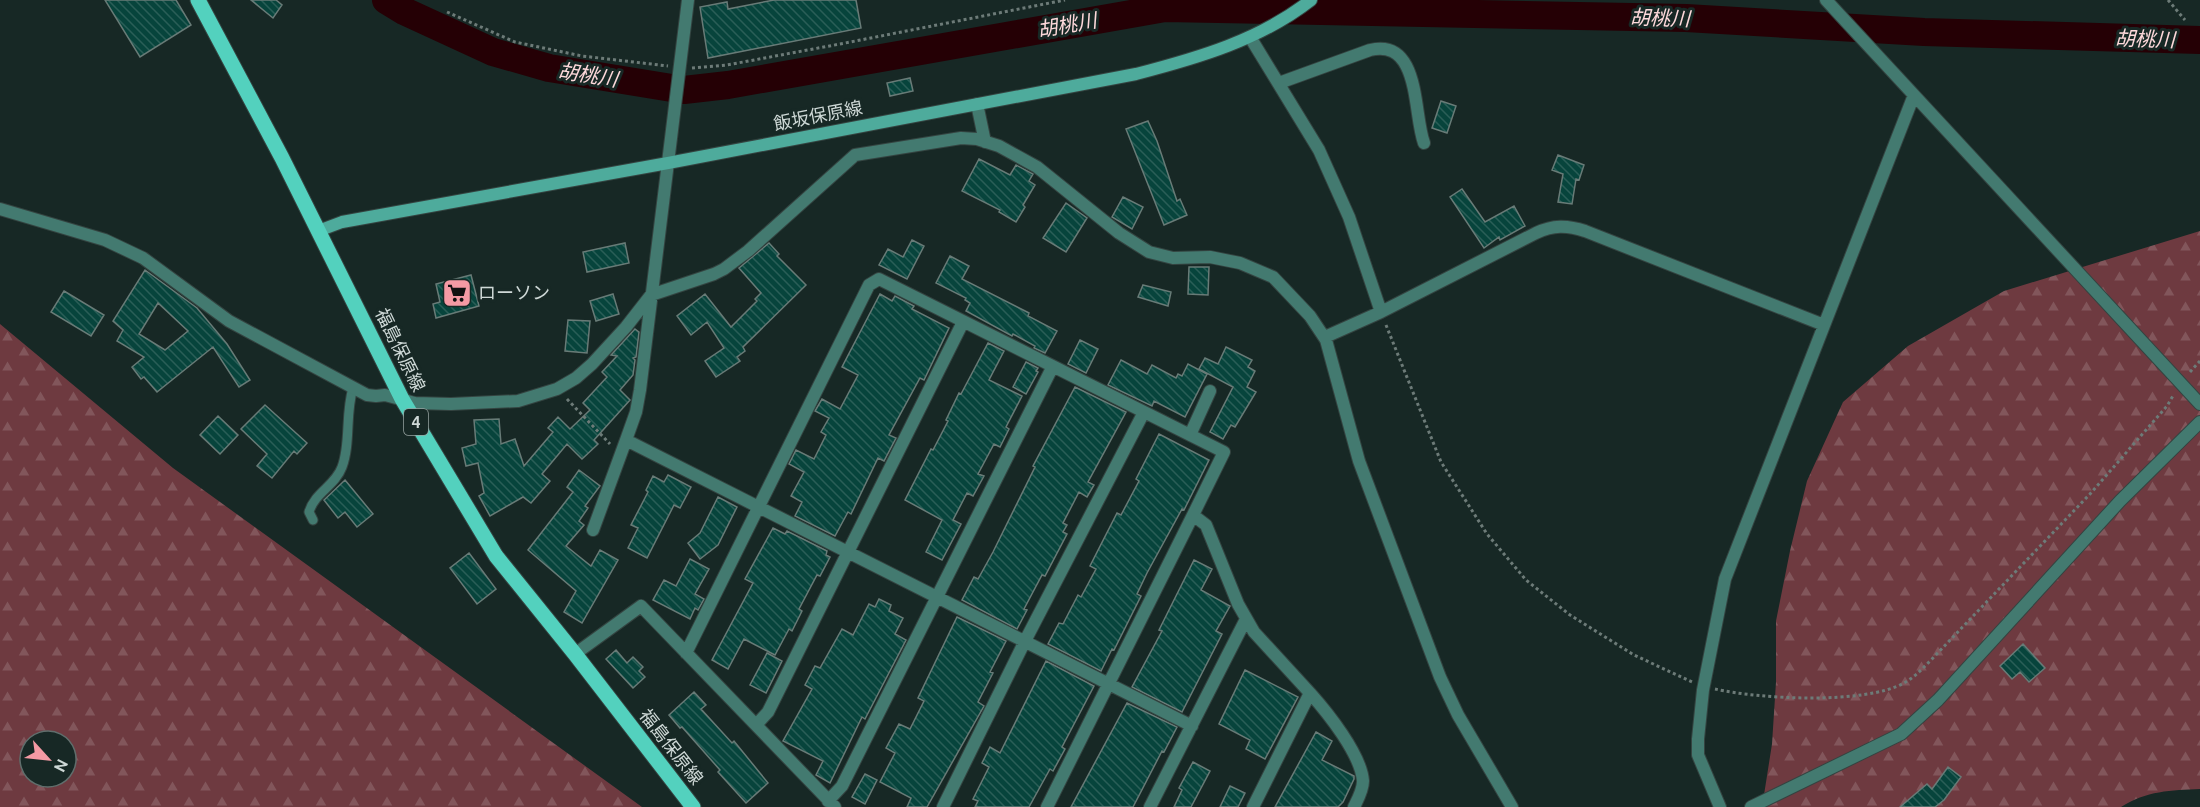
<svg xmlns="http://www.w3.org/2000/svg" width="2200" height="807" font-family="Ubuntu,'Noto Sans JP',sans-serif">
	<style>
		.forest { fill: url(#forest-firs); fill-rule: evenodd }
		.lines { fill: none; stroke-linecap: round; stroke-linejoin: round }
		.river { stroke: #250005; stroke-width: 28 }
		.building { fill: url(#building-back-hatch); stroke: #687b77; stroke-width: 1.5; fill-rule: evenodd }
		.lane-casing { stroke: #344441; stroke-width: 11 }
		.street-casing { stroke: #344441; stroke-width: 14 }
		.secondary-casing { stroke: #344441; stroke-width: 14 }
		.primary-casing { stroke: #344441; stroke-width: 17 }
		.path { stroke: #6d7b78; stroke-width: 3; stroke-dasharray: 3 3; stroke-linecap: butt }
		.lane { stroke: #437a70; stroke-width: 9 }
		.street { stroke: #437a70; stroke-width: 12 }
		.secondary { stroke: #4eab9c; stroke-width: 12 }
		.primary { stroke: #53d1be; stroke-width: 15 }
		.labels { text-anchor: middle; stroke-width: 6; stroke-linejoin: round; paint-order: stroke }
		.shield { fill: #172825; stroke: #97a3a1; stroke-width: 1.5 }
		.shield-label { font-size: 16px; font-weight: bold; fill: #ced8d6 }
		.street-label { font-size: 18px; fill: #ced8d6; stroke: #172825 }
		.poi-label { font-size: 18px; fill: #ced8d6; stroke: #172825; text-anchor: start }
		.water-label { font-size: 20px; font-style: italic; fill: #fed9db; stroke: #172825 }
	</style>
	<defs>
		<pattern id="forest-firs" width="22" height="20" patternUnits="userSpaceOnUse" patternTransform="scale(1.5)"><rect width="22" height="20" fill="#6e3a40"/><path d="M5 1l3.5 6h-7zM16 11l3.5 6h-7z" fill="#82565b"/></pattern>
		<pattern id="building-back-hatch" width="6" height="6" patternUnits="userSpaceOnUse" patternTransform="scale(1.5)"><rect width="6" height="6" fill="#07443c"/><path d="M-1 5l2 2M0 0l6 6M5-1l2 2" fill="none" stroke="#2a5e57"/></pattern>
	</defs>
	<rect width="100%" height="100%" fill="#172825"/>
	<!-- forest -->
	<path class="forest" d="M2200 231V789C2171 790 2146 791 2121 807H1757L1764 795 1772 744 1776 682V621L1790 551 1807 481 1843 402 1908 346 2004 291Z
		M0 324 173 468 642 807H0ZM30 741H66V777H30Z"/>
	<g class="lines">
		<!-- river -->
		<path class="river" d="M386 0 404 11 493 52 549 68 684 90 728 85 1165 8 1686 18 1924 32 2200 40"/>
	</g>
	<!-- building -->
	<path class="building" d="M105 0H176L191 25 140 57Z
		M251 0H276L282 5 273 18Z
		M774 0H856L861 28 708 58 700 7 727 2 728 9Z
		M910 78 913 91 890 96 887 83Z
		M1441 101 1456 106 1447 133 1432 128Z
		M1148 121 1157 141 1177 201 1180 199 1187 215 1164 225 1126 129Z
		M1558 155 1584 165 1579 180 1576 179 1572 204 1558 202 1563 174 1552 170Z
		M979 159 1010 175 1016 165 1033 174 1029 181 1035 185 1023 205 1025 207 1016 222 999 212 1000 210 962 191Z
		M1462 189 1485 222 1514 206 1525 226 1500 240 1499 237 1484 248 1450 197Z
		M1123 197 1143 207 1132 229 1112 217Z
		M1066 203 1087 218 1066 252 1043 238Z
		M912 240 924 246 907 279 879 265 888 249 903 257Z
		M625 243 629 263 587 272 583 252Z
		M769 243 779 254 777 256 806 285 743 347 745 351 737 357 740 361 716 377 705 361 724 348 707 322 691 335 677 316 705 294 731 327 757 301 755 299 761 293 739 268Z
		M950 256 969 266 962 279 1029 313 1028 316 1057 331 1045 353 1034 348 1035 346 1013 334 1012 336 966 311 970 303 965 300 966 298 936 283Z
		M1189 267H1209L1208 295 1188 294Z
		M145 270 197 308 227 344 250 380 239 387 213 347 157 392 144 377 141 379 132 367 144 357 117 341 123 330 113 321ZM158 303 188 331 165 350 139 334Z
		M471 275 479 306 436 318 433 304 440 302 436 284Z
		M1143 285 1171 292 1168 306 1138 297Z
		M64 291 104 315 91 336 51 312Z
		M613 294 619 314 596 321 590 301Z
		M880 294 892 301 895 296 914 306 912 309 949 328 924 380 920 378 889 435 896 438 884 461 878 458 851 514 848 512 835 536 795 516 802 502 791 496 804 472 789 464 796 450 814 459 826 435 821 432 829 418 815 411 822 399 840 409 858 375 842 367Z
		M568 320 590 321 587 353 565 351Z
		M635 329 639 332 636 357 633 358 635 360 633 375 620 390 630 400 594 440 598 444 582 459 567 444 542 474 550 481 531 503 523 497 490 516 479 496 484 493 478 463 466 466 462 448 476 444 474 420 499 419 501 444 515 439 524 466 553 432 548 428 558 417 570 429 590 410 583 403 607 377 602 372 617 356 611 355Z
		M1080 340 1098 349 1086 373 1068 364Z
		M988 343 1004 351 989 380 1022 396 1006 427 1009 429 1000 447 994 444 978 474 984 476 973 496 967 493 953 520 961 524 942 560 926 552 942 520 905 500 931 449 933 450 948 421 946 420 959 393 961 394Z
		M1226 347 1252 360 1248 367 1255 371 1247 387 1256 392 1235 427 1231 425 1223 439 1210 432 1233 387 1199 369 1205 358 1218 364Z
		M1121 360 1147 374 1152 365 1176 378 1178 374 1182 376 1188 364 1207 374 1185 417 1154 401 1152 406 1108 385Z
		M1026 362 1038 368 1036 371 1038 372 1026 394 1013 387Z
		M1075 387 1126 412 1088 482 1094 485 1087 497 1079 492 1063 523 1067 525 1063 532 1067 534 1045 576 1042 575 1024 609 1027 610 1017 629 962 600 974 577 978 579 993 552 1035 467 1033 466Z
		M265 405 307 443 297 454 294 451 272 478 257 466 267 454 241 429Z
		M218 416 238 435 220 454 200 435Z
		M1159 434 1209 460 1184 510 1182 509 1147 573 1137 594 1141 596 1114 650 1112 649 1101 671 1048 644 1059 623 1063 624 1078 595 1081 597 1096 569 1090 566 1117 513 1121 515 1139 481 1136 479Z
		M579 470 600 486 585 506 588 508 579 521 584 525 566 546 591 566 600 550 618 560 582 623 564 612 576 591 528 550 573 492 567 487Z
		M668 475 691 487 680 508 674 505 647 558 628 548 638 528 631 525 648 492 646 490 653 476 664 482Z
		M345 480 373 514 357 527 345 512 338 518 324 500Z
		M718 497 737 507 718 545 700 559 688 543 700 533Z
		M773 528 785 534 787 531 827 551 826 555 830 557 820 576 817 575 799 609 802 611 792 631 789 629 775 655 744 639 728 669 712 660 753 583 745 579Z
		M469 553 496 589 477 604 450 568Z
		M690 559 709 569 695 594 704 599 698 610 695 608 690 619 653 600 664 580 676 586Z
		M1194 560 1212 569 1201 590 1230 606 1216 631 1222 634 1182 712 1132 687 1162 631 1159 630Z
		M879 599 891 605 889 611 903 618 895 634 906 640 865 719 862 717 830 783 816 775 823 761 783 741 812 689 805 685 815 666 820 668 842 629 853 635 869 604 875 607Z
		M957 617 1006 641 990 672 993 673 978 702 984 706 927 807H907L911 798 880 782 895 753 886 748 899 724 910 729 924 701 918 698Z
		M2023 644 2045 668 2029 682 2020 672 2012 679 2000 666Z
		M616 650 627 663 633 657 643 667 639 671 645 677 633 688 606 659Z
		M767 653 782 661 766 693 750 685Z
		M1046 661 1094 686 1062 747 1065 749 1053 771 1050 769 1029 807H975L978 801 973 799 989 767 982 763 990 747 1000 753Z
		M1245 670 1298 697 1265 759 1246 749 1250 740 1219 724Z
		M694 692 706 705 701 709 732 743 734 741 768 783 746 803 718 772 720 770 682 727 680 728 669 715Z
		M1127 703 1177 727 1164 752 1162 751 1133 807H1071Z
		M1316 732 1332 741 1322 760 1354 776V779L1343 802 1338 807H1275Z
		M1193 762 1210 771 1191 807H1174L1182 790 1179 788Z
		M1948 767 1961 777 1944 800 1935 807H1900L1927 784 1932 789Z
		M865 774 877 780 865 804 852 797Z
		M1230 786 1245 793 1238 807H1220Z"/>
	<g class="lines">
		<!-- lane casing -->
		<g class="lane-casing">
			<path id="lane" d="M313 520 309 512C315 492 335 486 342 467 351 443 345 414 353 388"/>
		</g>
		<!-- street casing -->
		<g class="street-casing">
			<path id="street" d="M688 0 640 390 636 412 626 440 1192 726
				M1826 0 2200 404
				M1250 37 1319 150 1349 217 1381 312
				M1279 83 1370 50C1421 38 1413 114 1424 143
				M977 104 985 142
				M0 209 105 240 143 258 229 321 367 395 376 396 385 395 415 403 451 404 518 401 557 389 576 378 592 364 626 327 651 295 714 274 724 269 748 251 855 155 961 138 977 139 999 146 1037 167 1119 233 1149 252 1173 258 1210 257 1240 263 1273 277 1310 316 1326 340 1359 461 1440 677 1458 715 1512 807
				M1325 337 1381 312 1536 233C1553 225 1567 225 1585 231L1824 325
				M1190 435 1210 391
				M593 530 626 440
				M686 653 869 285 879 279 1224 452 1193 515 1206 525 1238 604 1254 632 1310 693 1253 807
				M575 654 641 606 835 807
				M1310 693C1327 712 1361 754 1363 781 1363 790 1358 799 1354 807
				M756 725 768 712 963 322
				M828 801 842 786 1052 368
				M943 807 1025 641 1144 412
				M1047 807 1193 515
				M1150 807 1246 619
				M1720 807 1698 755V739L1703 690 1725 579 1914 95
				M1751 807 1901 734 1938 700 2120 501 2200 422"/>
		</g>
		<!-- secondary casing -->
		<g class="secondary-casing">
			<path id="secondary" d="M318 231 342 222 668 163 1136 74C1198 58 1260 40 1311 0"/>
		</g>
		<!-- primary casing -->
		<g class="primary-casing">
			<path id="primary" d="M198 0 282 158 402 399 496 556 575 654 693 807"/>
		</g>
		<!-- path -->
		<path class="path" d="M2168 0 2185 20
			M447 12 515 42 582 56 668 66
			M692 68 727 65 840 44 1065 0
			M1386 325 1441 462 1487 534 1526 580 1570 615 1634 655 1692 682
			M2190 372 2200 361
			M567 399 610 444
			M1715 689C1759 699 1864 705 1904 683 1915 677 1923 668 1932 659L2090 494 2167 406 2174 394"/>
		<!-- lane -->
		<use href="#lane" class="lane"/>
		<!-- street -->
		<use href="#street" class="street"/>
		<!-- secondary -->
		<use href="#secondary" class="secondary"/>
		<!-- primary -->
		<use href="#primary" class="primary"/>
	</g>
	<!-- icons -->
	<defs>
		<g id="supermarket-square" transform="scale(1.5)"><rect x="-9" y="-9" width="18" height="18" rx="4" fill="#f49aa4" stroke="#172825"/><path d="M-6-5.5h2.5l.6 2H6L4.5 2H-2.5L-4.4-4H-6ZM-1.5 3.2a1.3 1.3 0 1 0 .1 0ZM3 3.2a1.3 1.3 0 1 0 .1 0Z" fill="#111"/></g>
	</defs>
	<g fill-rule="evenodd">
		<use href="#supermarket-square" x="457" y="293"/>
	</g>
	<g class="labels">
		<!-- shield labels -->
		<rect class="shield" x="404" y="409" width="24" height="26" rx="4.5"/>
		<g class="shield-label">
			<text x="416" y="428">4</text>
		</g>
		<!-- street labels -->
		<g class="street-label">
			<text transform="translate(818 116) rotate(-11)" y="6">飯坂保原線</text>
			<text transform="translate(400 350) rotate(64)" y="6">福島保原線</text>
			<text transform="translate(671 747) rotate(52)" y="6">福島保原線</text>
		</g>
		<!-- poi labels -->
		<g class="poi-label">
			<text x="478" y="299">ローソン</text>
		</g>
		<!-- water labels -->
		<g class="water-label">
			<text transform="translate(1660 18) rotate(2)" y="7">胡桃川</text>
			<text transform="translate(1067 25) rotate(-10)" y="7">胡桃川</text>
			<text transform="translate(2145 39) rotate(2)" y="7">胡桃川</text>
			<text transform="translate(588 75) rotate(9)" y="7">胡桃川</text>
		</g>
	</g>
	<!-- north arrow -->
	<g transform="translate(48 759) rotate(117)"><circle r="28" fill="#172825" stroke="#606e6c" stroke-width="1.5"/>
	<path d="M0-4.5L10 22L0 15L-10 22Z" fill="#f49aa4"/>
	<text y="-9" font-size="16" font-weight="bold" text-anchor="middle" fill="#ced8d6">N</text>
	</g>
</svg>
